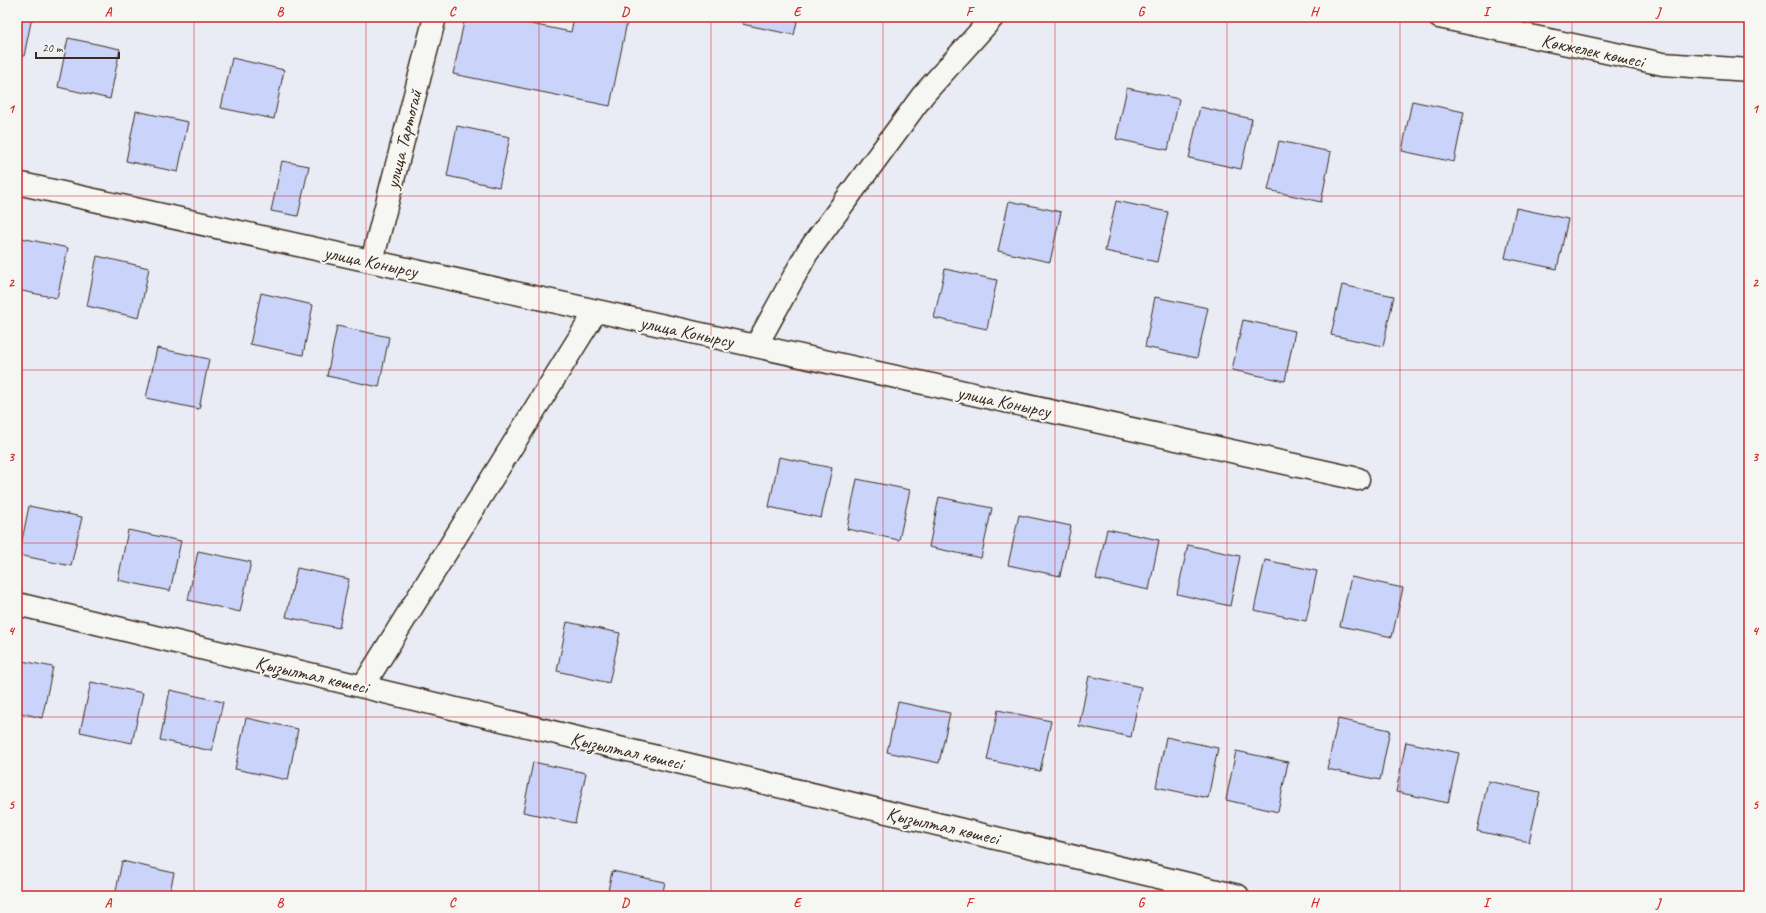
<svg xmlns="http://www.w3.org/2000/svg" width="1766" height="913" font-family="Caveat,sans-serif">
	<style>
		.building { fill: #cad4fb; stroke: #3b2a1e }
		.lines { fill: none; stroke-linecap: round; stroke-linejoin: round }
		.minor-casing { stroke: #3b2a1e; stroke-width: 25 }
		.minor { stroke: #f6f6f2; stroke-width: 22 }
		.grid { fill: none; stroke: #d62828; stroke-width: 1; stroke-opacity: 0.55 }
		.labels { text-anchor: middle; stroke-width: 4; stroke-linejoin: round; paint-order: stroke }
		.street-label { font-size: 19px; fill: #3b2a1e; stroke: #f6f6f2 }
		.neatline { fill: none; stroke: #d62828; stroke-width: 1.5 }
		.grid-label { font-size: 13px; text-anchor: middle; font-weight: bold; fill: #d62828 }
	</style>
	<rect width="100%" height="100%" fill="#e9ecf5"/>
	<filter id="ink" filterUnits="userSpaceOnUse"><feTurbulence type="fractalNoise" baseFrequency=".025" numOctaves="2"/><feDisplacementMap in="SourceGraphic" scale="8" xChannelSelector="R" yChannelSelector="G"/><feConvolveMatrix kernelMatrix="1 2 1 2 8 2 1 2 1" color-interpolation-filters="sRGB"/></filter>
	<g filter="url(#ink)">
		<!-- building -->
		<path class="building" d="M17 17H32L24 56 17 55Z
			M465 17H496L571 32 574 17H628L610 106 453 74Z
			M744 17H798L794 35 742 24Z
			M68 38 120 49 110 99 58 87Z
			M232 58 284 70 274 119 221 108Z
			M1127 88 1179 99 1168 150 1116 139Z
			M1412 101 1464 112 1454 162 1402 151Z
			M1200 107 1252 119 1241 169 1189 158Z
			M136 111 188 122 178 172 126 161Z
			M457 126 510 137 499 187 447 176Z
			M1279 141 1331 152 1321 202 1268 190Z
			M282 161 309 166 298 216 271 211Z
			M1009 201 1061 212 1050 262 998 251Z
			M1116 201 1168 212 1157 262 1105 251Z
			M1516 208 1568 219 1557 269 1505 258Z
			M17 237 68 248 57 298 17 290Z
			M97 256 149 268 139 318 87 306Z
			M945 269 997 280 987 329 934 318Z
			M1342 285 1394 296 1383 346 1331 335Z
			M261 293 313 305 303 355 250 344Z
			M1155 297 1208 308 1197 358 1145 347Z
			M1243 320 1295 331 1285 381 1232 370Z
			M337 326 389 337 379 387 327 376Z
			M157 348 209 359 199 409 146 398Z
			M779 457 832 468 821 518 769 507Z
			M857 479 910 490 899 540 847 529Z
			M939 497 992 508 981 558 929 547Z
			M29 506 82 517 71 566 19 555Z
			M1019 515 1071 526 1060 576 1008 565Z
			M1107 529 1159 540 1149 590 1096 579Z
			M128 530 181 541 170 591 118 580Z
			M1188 545 1240 556 1230 606 1177 594Z
			M198 551 251 562 240 612 188 600Z
			M1265 560 1317 571 1306 621 1254 610Z
			M297 568 349 579 339 628 286 617Z
			M1351 577 1403 588 1392 637 1340 626Z
			M567 622 620 633 609 683 557 671Z
			M17 660 53 667 42 718 17 712Z
			M1089 676 1141 687 1131 737 1079 726Z
			M91 682 143 693 132 743 80 732Z
			M170 690 223 702 212 751 160 740Z
			M898 702 950 713 939 763 887 752Z
			M998 710 1051 721 1040 771 987 760Z
			M246 718 298 729 288 780 235 769Z
			M1338 719 1390 730 1380 780 1327 769Z
			M1166 737 1218 748 1208 798 1156 787Z
			M1406 742 1459 753 1448 803 1396 792Z
			M1236 751 1288 762 1278 812 1226 800Z
			M533 762 586 773 575 823 523 812Z
			M1488 781 1540 792 1529 842 1477 831Z
			M122 861 174 873 169 896H115Z
			M612 871 665 882 662 896H607Z"/>
		<g class="lines">
			<!-- minor casing -->
			<g class="minor-casing">
				<path id="minor" d="M1439 17 1663 64 1749 70
					M17 183 1358 479
					M372 261 435 17
					M756 346 807 253 923 95 993 17
					M17 604 1238 896
					M363 686 596 311"/>
			</g>
			<!-- minor -->
			<use href="#minor" class="minor"/>
		</g>
	</g>
	<!-- grid -->
	<path class="grid" d="M194 17V896M366 17V896M539 17V896M711 17V896M883 17V896M1055 17V896M1227 17V896M1400 17V896M1572 17V896M17 196H1749M17 370H1749M17 543H1749M17 717H1749"/>
	<g class="labels">
		<!-- street labels -->
		<g class="street-label">
			<text transform="translate(1593 50) rotate(12)" y="7">Көкжелек көшесі</text>
			<text transform="translate(403 139) rotate(-76)" y="7">улица Тартогай</text>
			<text transform="translate(371 261) rotate(12)" y="7">улица Конырсу</text>
			<text transform="translate(687 331) rotate(12)" y="7">улица Конырсу</text>
			<text transform="translate(1004 401) rotate(12)" y="7">улица Конырсу</text>
			<text transform="translate(312 674) rotate(13)" y="7">Қызылтал көшесі</text>
			<text transform="translate(627 750) rotate(13)" y="7">Қызылтал көшесі</text>
			<text transform="translate(943 825) rotate(13)" y="7">Қызылтал көшесі</text>
		</g>
	</g>
	<!-- margin -->
	<rect width="1766" height="913" fill="none" stroke="#f6f6f2" stroke-width="44"/>
	<!-- scale -->
	<path d="M36 52v6h83v-6" fill="none" stroke="#3b2a1e" stroke-width="2"/>
	<text x="42" y="52" font-size="12" fill="#3b2a1e" stroke="#f6f6f2" stroke-width="3" paint-order="stroke">20 m</text>
	<rect x="22" y="22" width="1722" height="869" class="neatline"/>
	<g class="grid-label">
		<text x="108" y="16">A</text>
		<text x="280" y="16">B</text>
		<text x="452" y="16">C</text>
		<text x="625" y="16">D</text>
		<text x="797" y="16">E</text>
		<text x="969" y="16">F</text>
		<text x="1141" y="16">G</text>
		<text x="1314" y="16">H</text>
		<text x="1486" y="16">I</text>
		<text x="1658" y="16">J</text>
		<text x="11" y="113">1</text>
		<text x="1755" y="113">1</text>
		<text x="11" y="287">2</text>
		<text x="1755" y="287">2</text>
		<text x="11" y="461">3</text>
		<text x="1755" y="461">3</text>
		<text x="11" y="635">4</text>
		<text x="1755" y="635">4</text>
		<text x="11" y="809">5</text>
		<text x="1755" y="809">5</text>
		<text x="108" y="907">A</text>
		<text x="280" y="907">B</text>
		<text x="452" y="907">C</text>
		<text x="625" y="907">D</text>
		<text x="797" y="907">E</text>
		<text x="969" y="907">F</text>
		<text x="1141" y="907">G</text>
		<text x="1314" y="907">H</text>
		<text x="1486" y="907">I</text>
		<text x="1658" y="907">J</text>
	</g>
</svg>
